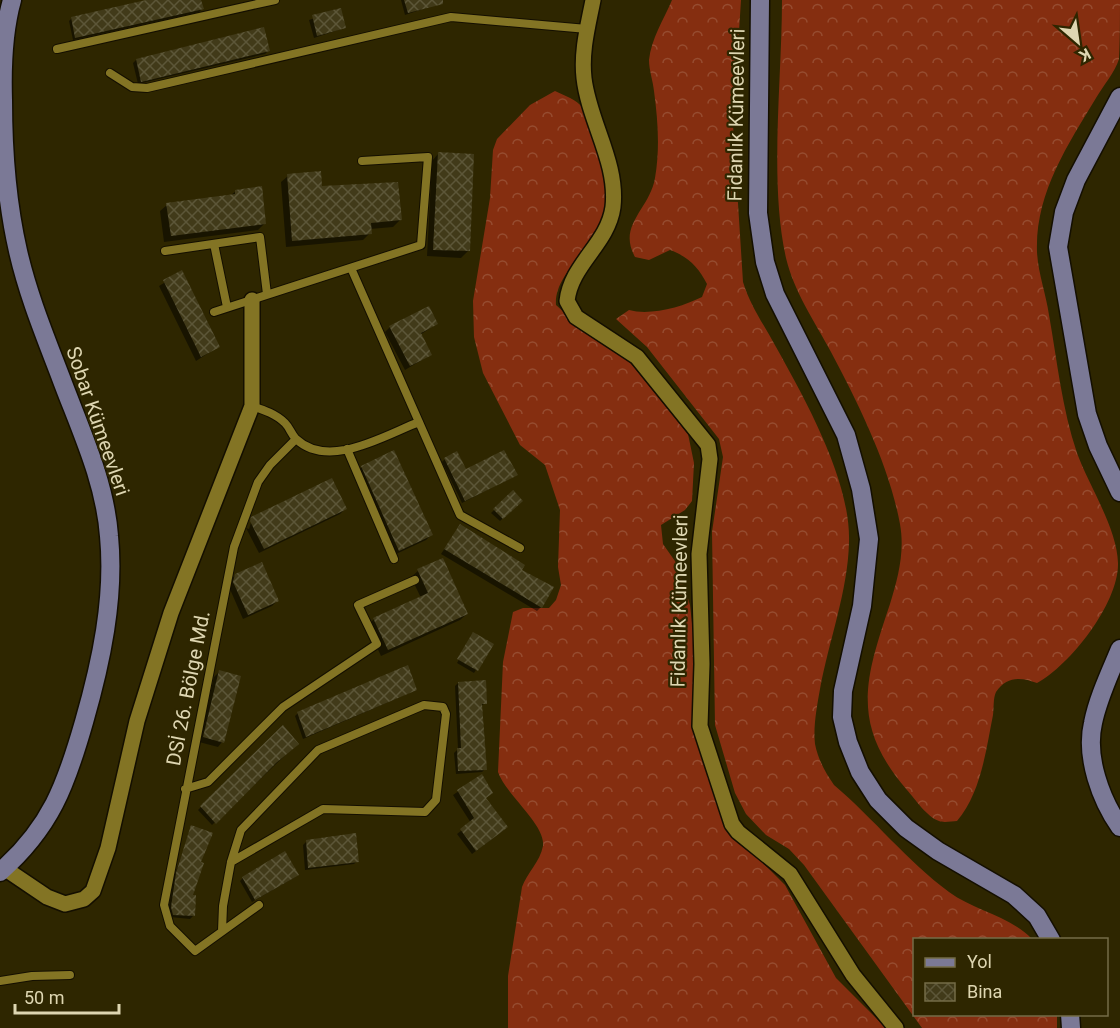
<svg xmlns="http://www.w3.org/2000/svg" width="1120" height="1028" font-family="Roboto,sans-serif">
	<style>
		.forest { fill: url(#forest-crowns) }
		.shadow { fill: #0007 }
		.building { fill: url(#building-cross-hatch) }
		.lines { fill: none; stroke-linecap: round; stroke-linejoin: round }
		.lane-casing { stroke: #140f00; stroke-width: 10 }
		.street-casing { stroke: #140f00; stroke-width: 18 }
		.primary-casing { stroke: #140f00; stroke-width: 21 }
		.lane { stroke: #837424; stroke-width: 8 }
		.street { stroke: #837424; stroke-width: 15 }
		.primary { stroke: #7b7996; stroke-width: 18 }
		.labels { text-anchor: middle; stroke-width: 4.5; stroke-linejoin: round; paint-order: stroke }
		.street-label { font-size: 20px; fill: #ded6b1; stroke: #2e2600 }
	</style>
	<defs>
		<pattern id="forest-crowns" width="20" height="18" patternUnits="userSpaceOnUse" patternTransform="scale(1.5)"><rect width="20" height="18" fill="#852e10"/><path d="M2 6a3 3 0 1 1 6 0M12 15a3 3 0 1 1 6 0" fill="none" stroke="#964c30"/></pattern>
		<pattern id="building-cross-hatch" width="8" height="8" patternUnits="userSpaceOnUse" patternTransform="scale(1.5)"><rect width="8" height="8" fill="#413a19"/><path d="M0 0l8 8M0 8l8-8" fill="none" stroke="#5c5638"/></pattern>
	</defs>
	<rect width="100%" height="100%" fill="#2e2600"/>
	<!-- forest -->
	<path class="forest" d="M672 0H741L733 125 743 282C750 305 764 325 776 347 805 399 851 481 849 542 848 591 829 640 820 689 817 706 813 727 815 744 818 759 825 772 834 785 874 819 907 861 949 892 975 911 1008 915 1032 939L914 940V1014L1057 1015V1028H922L804 865 789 849 766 835 746 814 735 793 715 725 712 532 723 457 719 439 647 347 616 319 629 310C650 316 682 307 702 297L707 284C699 268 689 257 670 250L649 260 635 257C617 225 650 209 655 178 660 149 658 121 654 91 653 81 649 70 649 60 651 39 664 19 672 0Z
		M782 0H1120C1120 15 1120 46 1119 59 1115 72 1103 86 1096 98 1067 146 1035 194 1037 252 1038 273 1046 294 1049 315 1057 360 1062 409 1077 453 1089 486 1117 528 1118 563 1119 603 1070 665 1037 683 1021 677 1007 676 996 692 993 698 994 708 993 715 986 750 981 793 957 821 952 821 944 823 939 821 927 817 915 799 907 790 850 724 865 679 890 604 898 578 905 552 900 524 889 465 859 405 831 352 815 322 794 292 786 258 769 182 782 80 782 0Z
		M555 91C565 96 576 99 583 108 599 129 614 202 601 227 588 252 554 276 556 305L588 334 618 350 633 366 688 434 694 463 692 501 685 510 661 525 663 544 677 564 690 605 695 651V693L748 848 785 885 836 978 886 1028H508V976L522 887C527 873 540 862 543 846 546 825 506 795 498 772L503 662 513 612 523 608H549L556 600 561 585 558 567 560 510 545 465 520 445 483 373 474 337 473 301 490 198 493 150 497 139 530 105Z"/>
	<!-- shadow -->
	<path class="shadow" d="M152 0H200L202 9 199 12 73 40 69 21 72 18Z
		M401 0H437L438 4 405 15Z
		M340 10 344 28 314 38 309 20Z
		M268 51 265 54 138 84 133 63 136 60Z
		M438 154 468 251 461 258 427 256 432 161Z
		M288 176 320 187 400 220 393 227 370 229V233L363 240 286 247 281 182Z
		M236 191 265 223 258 230 164 242 160 211 167 205 230 196Z
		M182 272 218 347 196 361 159 286Z
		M436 324 420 335 430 355 405 370 385 332 390 327Z
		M445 459 466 471 516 475 462 503 442 462Z
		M362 467 431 535 426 540 394 555 357 472Z
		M513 492 521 501 500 521 491 513Z
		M345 509 340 514 259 553 246 528 249 529 252 519Z
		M460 526 519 571 541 607 537 611 441 554Z
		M418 571 467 614 460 620 381 656 367 626 374 619 421 598 411 577Z
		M236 575 277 601 272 606 243 619 229 587 230 580Z
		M473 635 492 645 474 673 457 663Z
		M219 672 222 742 218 747 199 742 214 677Z
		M458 683 485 703 481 706 485 769 482 772 456 774 454 753 458 749 455 686Z
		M416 690 303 739 295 716 298 713Z
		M283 727 297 744 212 825 198 810Z
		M481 776 484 798 502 831 472 854 457 834 471 823 453 795Z
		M192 827 199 863 191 896 193 916 190 919 170 917 168 911 174 877Z
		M306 842 357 861 354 864 305 870 303 845Z
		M295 877 252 902 240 881 243 878Z"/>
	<!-- building -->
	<path class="building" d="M146 0H201L204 9 75 38 71 17Z
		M404 0H443V4L408 13Z
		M341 8 346 28 317 36 312 15Z
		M264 27 270 51 141 82 136 59Z
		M438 152 474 154 470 251 433 250Z
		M321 171 322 186 398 182 402 220 371 223 372 234 292 241 287 174Z
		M262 186 266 224 171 236 166 203 235 194V190Z
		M182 270 220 347 201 357 163 280Z
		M429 306 438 324 421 333 432 355 410 366 389 326Z
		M394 450 433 535 399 551 361 466Z
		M504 450 518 475 465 501 444 458 457 451 466 469Z
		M332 478 347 509 264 549 250 521 251 517Z
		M513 490 523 501 503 519 493 509Z
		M460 524 525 565 522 570 554 587 542 608 444 549Z
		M443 558 468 614 388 650 373 618 428 593 417 569Z
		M262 562 279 601 248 615 233 582 235 574Z
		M473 632 494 644 478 671 457 659Z
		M408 665 417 690 306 737 297 712Z
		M219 670 241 676 224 743 203 737Z
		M486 680 487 704H482L487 770 458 771 457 748H461L458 682Z
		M283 725 299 744 276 763 216 824 200 806Z
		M482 774 493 793 486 798 508 827 476 851 460 829 474 818 457 790Z
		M191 825 213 833 201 862 204 863 193 895H196L195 916 173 915 171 907 176 873Z
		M356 833 359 862 308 868 306 840Z
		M285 851 299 875 255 900 242 877Z"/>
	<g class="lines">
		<!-- lane casing -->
		<g class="lane-casing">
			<path id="lane" d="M57 49 275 0
				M110 73 132 87 147 88 451 17 587 29
				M214 244 227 307
				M165 251 260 237 267 294
				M351 268 460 515 520 548
				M214 312 421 245 428 157 362 161
				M252 406C264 410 276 414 285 423 290 428 291 434 296 439 329 470 385 435 419 422
				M347 449 394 559
				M185 789 208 782 283 707 377 644 358 605 415 580
				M259 905 195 951 170 926 164 905 234 547 258 482 270 465 296 439
				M222 931 223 906 231 862 241 830 318 750 424 705 443 707 446 714 436 800 425 812 323 809 231 862
				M0 981 32 976 70 975"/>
		</g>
		<!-- street casing -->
		<g class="street-casing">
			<path id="street" d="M593 0C588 26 581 51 584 78 589 122 618 162 613 207 608 244 571 264 567 301L576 317 637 357 708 445 710 459 699 554 702 664 700 726 732 824 738 832 790 874 853 975 896 1028
				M4 868 47 897 65 904 84 899 93 891 108 848 137 721 171 613 252 406V300"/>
		</g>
		<!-- primary casing -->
		<g class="primary-casing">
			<path id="primary" d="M760 0 758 213 765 262 775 294 846 435 861 489 869 539 862 606 843 691 842 717 848 742 860 772 878 800 906 828 938 851 1014 895 1037 916 1051 940
				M1120 97 1076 180 1064 212 1058 247 1087 414 1098 446 1120 492
				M1120 649C1110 673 1098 698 1093 723 1085 757 1101 800 1120 827
				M0 872C51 827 66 785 84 722 101 663 115 598 109 536 105 481 80 429 61 378 45 336 28 295 18 251 7 203 3 150 3 100 2 67 3 32 12 0
				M1070 1014 1071 1028"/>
		</g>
		<!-- lane -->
		<use href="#lane" class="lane"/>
		<!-- street -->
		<use href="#street" class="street"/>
		<!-- primary -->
		<use href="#primary" class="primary"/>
	</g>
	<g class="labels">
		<!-- street labels -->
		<g class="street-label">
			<text transform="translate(736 115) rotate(-89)" y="7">Fidanlık Kümeevleri</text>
			<text transform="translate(98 421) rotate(71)" y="7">Sobar Kümeevleri</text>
			<text transform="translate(679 601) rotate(-89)" y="7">Fidanlık Kümeevleri</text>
			<text transform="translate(188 688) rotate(-79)" y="7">DSİ 26. Bölge Md.</text>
		</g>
	</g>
	<!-- legend -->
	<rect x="913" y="938" width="195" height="78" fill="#2e2600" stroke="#746c47" stroke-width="1.5"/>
	<rect x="925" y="958" width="30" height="9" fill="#7b7996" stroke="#746c47" stroke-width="1.5"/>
	<text x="967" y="968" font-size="18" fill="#ded6b1">Yol</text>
	<rect x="925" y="983" width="30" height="18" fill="url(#building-cross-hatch)" stroke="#746c47" stroke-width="1.5"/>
	<text x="967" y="998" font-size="18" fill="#ded6b1">Bina</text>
	<!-- north arrow -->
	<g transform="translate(1078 42) rotate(151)" stroke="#2e2600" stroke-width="4.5" paint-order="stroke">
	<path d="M0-4.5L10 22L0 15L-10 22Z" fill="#ded6b1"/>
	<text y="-9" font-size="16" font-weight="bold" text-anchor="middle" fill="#ded6b1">K</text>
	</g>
	<!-- scale -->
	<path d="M15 1004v9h104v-9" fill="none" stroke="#ded6b1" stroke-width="3"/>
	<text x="24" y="1004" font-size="18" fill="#ded6b1" stroke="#2e2600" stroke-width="4.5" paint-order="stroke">50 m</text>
</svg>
